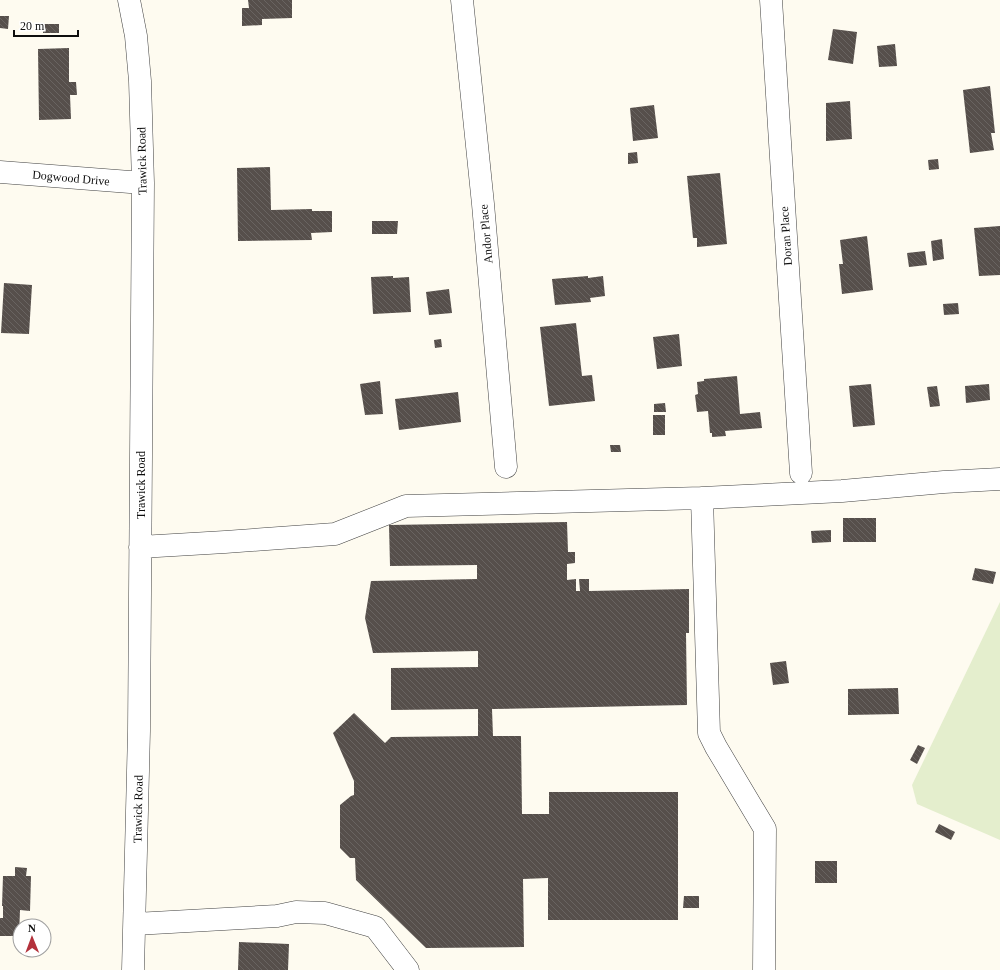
<svg xmlns="http://www.w3.org/2000/svg" width="1000" height="970" font-family="Georgia,serif">
	<style>
		.pitch { fill: #e4eecd }
		.building { fill: url(#building-back-hatch) }
		.lines { fill: none; stroke-linecap: round; stroke-linejoin: round }
		.minor-casing { stroke: #414141; stroke-width: 23 }
		.minor { stroke: #fff; stroke-width: 22 }
		.labels { text-anchor: middle; stroke-width: 4; stroke-linejoin: round; paint-order: stroke }
		.street-label { font-size: 12px; fill: #0e0e0e; stroke: #fff }
	</style>
	<defs>
		<pattern id="building-back-hatch" width="6" height="6" patternUnits="userSpaceOnUse"><rect width="6" height="6" fill="#564f4b"/><path d="M-1 5l2 2M0 0l6 6M5-1l2 2" fill="none" stroke="#696461"/></pattern>
	</defs>
	<rect width="100%" height="100%" fill="#fefbf0"/>
	<!-- pitch -->
	<path class="pitch" d="M1000 602V840L917 804 912 785Z"/>
	<!-- building -->
	<path class="building" d="M248 0H292V18L262 19V25L242 26V8H249Z
		M0 16H9L8 29 0 28Z
		M43 24H59V33H43Z
		M833 29 857 32 853 64 828 60Z
		M895 44 897 66 879 67 877 46Z
		M69 48V82H76L77 95H70L71 119 39 120 38 49Z
		M990 86 995 133H991L994 150 970 153 963 90Z
		M850 101 852 139 826 141V103Z
		M654 105 658 138 633 141 630 108Z
		M637 152 638 163 628 164V153Z
		M938 159 939 169 929 170 928 160Z
		M270 167 271 210 312 209V211H332V232L311 233 312 240 238 241 237 168Z
		M720 173 727 244 697 247V238H693L687 176Z
		M372 221H398L397 234H372Z
		M1000 226V275L979 276 974 228Z
		M867 236 873 290 842 294 839 264H843L840 240Z
		M942 239 944 259 933 261 931 241Z
		M925 251 927 265 909 267 907 253Z
		M393 276V278L409 277 411 312 373 314 371 277Z
		M588 276V278L603 276 605 296 590 298 591 302 555 305 552 279Z
		M4 283 32 285 29 334 1 333Z
		M449 289 452 313 429 315 426 292Z
		M958 303 959 314 944 315 943 304Z
		M576 323 582 376 592 375 595 401 549 406 540 327Z
		M679 334 682 366 657 369 653 337Z
		M441 339 442 347 435 348 434 340Z
		M737 376 740 414 760 412 762 428 725 431 726 436 712 437V433H710L708 411 697 412 695 395 698 394 697 382 704 381V379Z
		M380 381 383 414 365 415 360 384Z
		M871 384 875 425 853 427 849 386Z
		M989 384 990 400 966 403 965 386Z
		M937 386 940 406 930 407 927 387Z
		M458 392 461 422 399 430 395 399Z
		M665 403 666 412H654V404Z
		M653 415H665V435H653Z
		M610 445H620L621 452H611Z
		M843 518H876V542H843Z
		M567 522 568 552H575V563L567 564V580L576 579V591H580L579 579H589V591L689 589V633H686L687 705 492 709 493 736H521L522 814H549V792H678V920H548V878L523 879 524 947 426 948 356 880 355 858H350L340 848V805L351 796 354 795V781L333 733 354 713 385 743 391 737 478 736V709L391 710V668L478 667V651L373 653 365 618 371 581 477 579V565L390 566 389 525Z
		M831 530V542L812 543 811 531Z
		M975 568 996 572 993 584 972 580Z
		M786 661 789 683 773 685 770 663Z
		M898 688 899 714 848 715V689Z
		M918 745 925 748 917 764 910 760Z
		M939 824 955 832 951 840 935 832Z
		M815 861H837V883H815Z
		M15 867 27 868 26 876H31L30 911 20 910 19 936H0V918H3V906H2L3 876H15Z
		M684 896H699V908H683Z
		M239 942 289 944 288 970H238Z"/>
	<g class="lines">
		<!-- minor casing -->
		<g class="minor-casing">
			<path id="minor" d="M129 0 136 36 140 81 143 183 139 731 133 970
				M462 0 483 204 506 467
				M771 0 801 473
				M0 172 143 183
				M702 498 842 491 944 482 1000 479
				M140 547 225 542 335 534 406 506 702 498 709 733 716 747 765 829 764 970
				M135 924 277 916 296 912 325 913 375 927 408 970"/>
		</g>
		<!-- minor -->
		<use href="#minor" class="minor"/>
	</g>
	<g class="labels">
		<!-- street labels -->
		<g class="street-label">
			<text transform="translate(142 161) rotate(-91)" y="4">Trawick Road</text>
			<text transform="translate(71 178) rotate(5)" y="4">Dogwood Drive</text>
			<text transform="translate(486 234) rotate(-95)" y="4">Andor Place</text>
			<text transform="translate(786 236) rotate(-94)" y="4">Doran Place</text>
			<text transform="translate(141 485) rotate(-90)" y="4">Trawick Road</text>
			<text transform="translate(138 809) rotate(-89)" y="4">Trawick Road</text>
		</g>
	</g>
	<!-- north arrow -->
	<g transform="translate(32 938) rotate(359)"><circle r="19" fill="#ffffff" stroke="#9f9f9f"/>
	<path d="M0-3L7 15L0 10L-7 15Z" fill="#b3313b"/>
	<text y="-6" font-size="11" font-weight="bold" text-anchor="middle" fill="#0e0e0e">N</text>
	</g>
	<!-- scale -->
	<path d="M14 30v6h64v-6" fill="none" stroke="#0e0e0e" stroke-width="2"/>
	<text x="20" y="30" font-size="12" fill="#0e0e0e" stroke="#ffffff" stroke-width="3" paint-order="stroke">20 m</text>
</svg>
